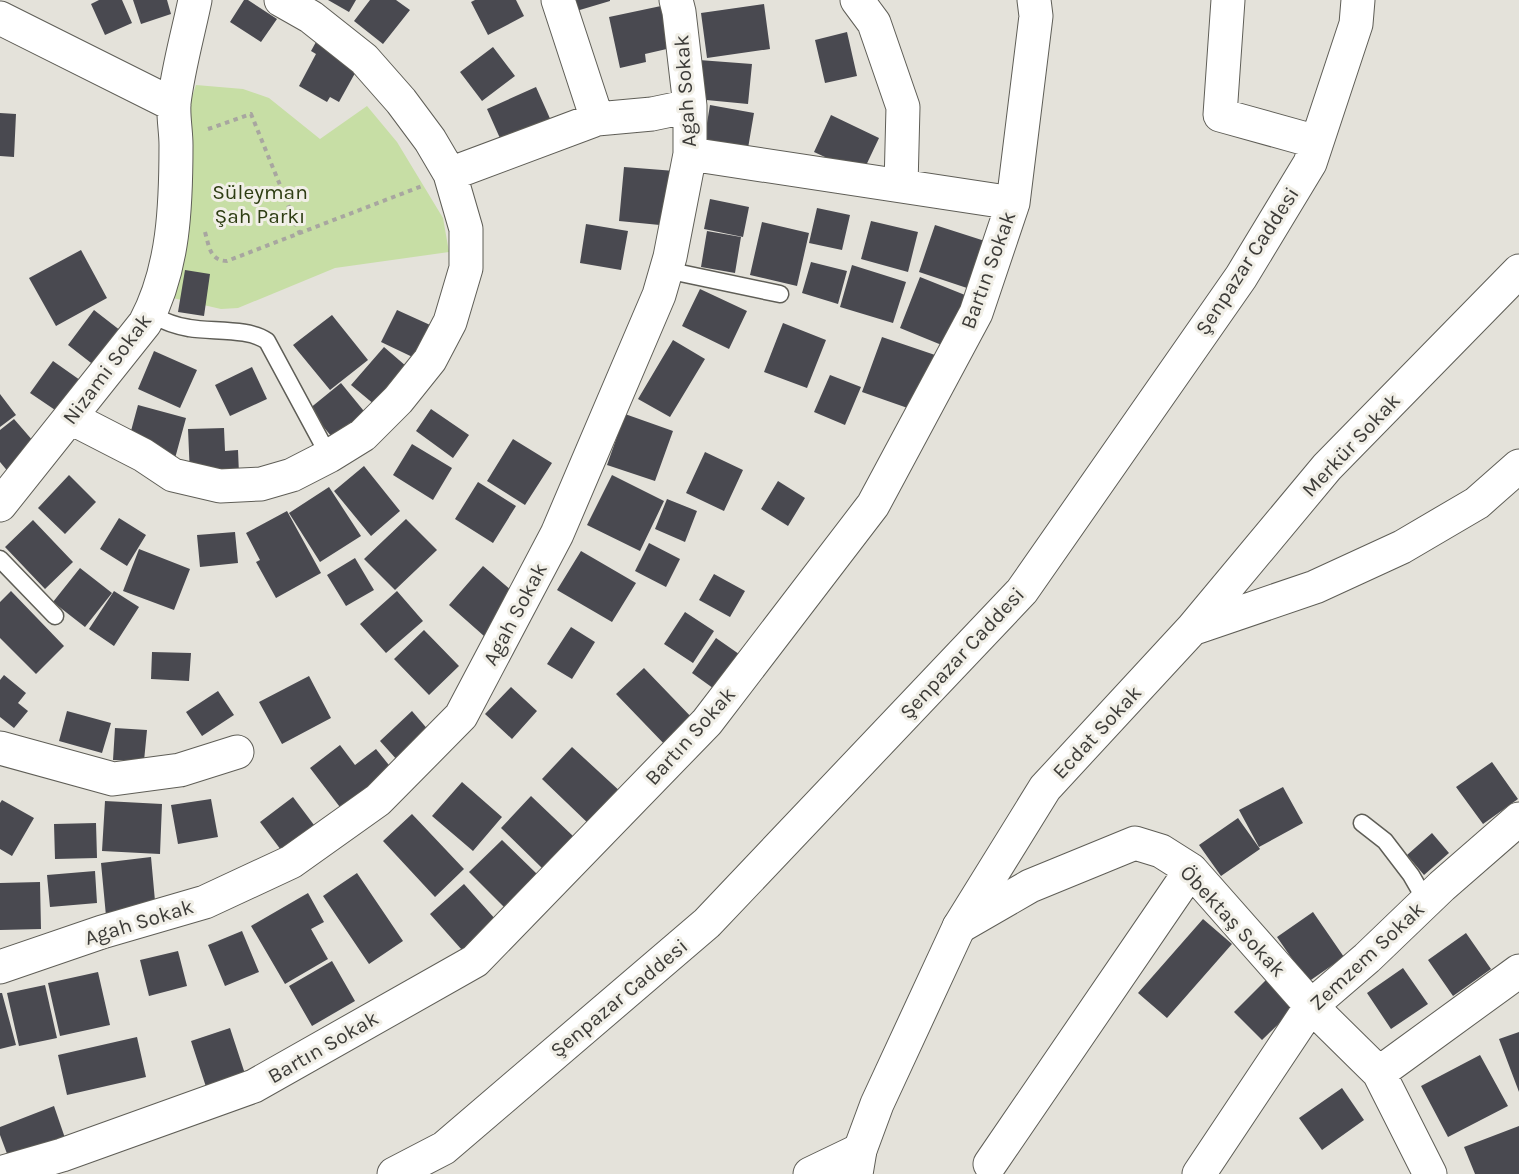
<svg xmlns="http://www.w3.org/2000/svg" width="1519" height="1174" font-family="Karla,sans-serif">
	<style>
		.green { fill: #c7dea5 }
		.building { fill: #494950 }
		.lines { fill: none; stroke-linecap: round; stroke-linejoin: round }
		.lane-casing { stroke: #5f5e57; stroke-width: 19 }
		.street-casing { stroke: #5f5e57; stroke-width: 35 }
		.secondary-casing { stroke: #5f5e57; stroke-width: 35 }
		.path { stroke: #a8a6a0; stroke-width: 4; stroke-dasharray: 4.5 4.5; stroke-linecap: butt }
		.lane { stroke: #fff; stroke-width: 16 }
		.street { stroke: #fff; stroke-width: 33 }
		.secondary { stroke: #fff; stroke-width: 33 }
		.labels { text-anchor: middle; stroke-width: 6; stroke-linejoin: round; paint-order: stroke }
		.street-label { font-size: 21px; fill: #3d3c39; stroke: #f1efe7 }
		.park-label { font-size: 21px; fill: #2e3d13; stroke: #f1efe7 }
	</style>
	<rect width="100%" height="100%" fill="#e4e2da"/>
	<!-- green -->
	<path class="green" d="M196 85 243 89 269 98 320 139 367 106 397 142 443 218 449 252 335 268 238 308 221 309 164 296 187 111Z"/>
	<!-- building -->
	<path class="building" d="M99 0H122L132 23 105 35 91 4Z
		M133 0H167L171 14 141 24Z
		M244 0H248L277 19 261 42 230 22Z
		M328 0H356L349 12Z
		M370 0H396L410 10 383 44 354 21Z
		M475 0H516L524 16 488 35 471 2Z
		M570 0H610V1L573 12Z
		M764 4 770 49 707 58 701 13Z
		M661 6 671 48 645 54 646 62 620 68 609 17Z
		M847 32 857 76 825 83 815 40Z
		M316 42 359 66 339 102 330 97 327 102 299 86 316 54 311 51Z
		M493 47 515 76 482 101 460 72Z
		M699 60 752 64 748 104 696 99Z
		M536 87 552 123 503 145 487 109Z
		M710 105 754 113 747 154 703 147Z
		M0 113 16 114 14 157 0 156Z
		M831 115 879 138 862 174 814 152Z
		M624 167 675 171 670 226 619 221Z
		M710 199 749 207 743 237 704 229Z
		M817 208 850 215 842 250 809 243Z
		M871 221 918 232 908 272 861 259Z
		M762 222 809 233 797 286 750 275Z
		M586 224 628 231 621 270 580 263Z
		M935 225 988 242 973 290 919 272Z
		M707 231 741 237 735 273 701 267Z
		M81 250 107 298 56 326 29 278Z
		M811 262 847 271 838 304 802 293Z
		M852 265 906 282 893 323 840 307Z
		M185 270 210 274 204 316 178 312Z
		M920 277 970 297 949 348 900 328Z
		M700 289 747 311 729 349 682 326Z
		M94 310 121 331 95 366 68 345Z
		M397 310 439 329 423 362 381 342Z
		M332 315 368 360 330 390 293 345Z
		M783 323 826 340 807 388 764 372Z
		M882 337 938 356 919 412 862 392Z
		M673 340 705 359 670 417 638 399Z
		M384 347 414 373 381 410 351 385Z
		M154 351 197 370 180 408 138 389Z
		M53 361 87 385 64 416 30 393Z
		M252 367 267 399 230 416 215 385Z
		M830 375 861 387 845 425 814 412Z
		M341 383 372 421 340 447 309 409Z
		M0 394 16 415 0 427Z
		M138 405 186 418 174 462 128 442Z
		M431 409 469 435 453 458 416 431Z
		M625 414 673 431 655 481 607 465Z
		M14 419 40 449 10 474 0 462V430Z
		M224 428 225 451 238 450 239 474 190 476 188 429Z
		M513 439 552 463 525 505 487 481Z
		M412 444 452 468 433 500 393 475Z
		M705 452 743 470 724 511 686 493Z
		M364 466 400 511 371 536 334 491Z
		M69 475 96 502 65 534 38 508Z
		M612 475 664 501 640 551 587 525Z
		M778 481 805 498 788 526 761 509Z
		M478 482 516 506 493 543 455 519Z
		M329 487 361 536 320 562 289 513Z
		M667 499 697 511 685 542 655 529Z
		M287 511 321 573 276 598 256 562 260 560 246 533Z
		M119 518 146 535 127 566 100 549Z
		M406 519 437 550 395 590 364 559Z
		M33 520 73 562 45 589 5 547Z
		M235 532 238 563 200 567 197 535Z
		M649 543 680 559 666 587 635 571Z
		M139 549 190 569 174 610 123 591Z
		M581 551 636 583 612 622 557 590Z
		M355 558 374 590 346 606 327 575Z
		M483 566 519 597 484 636 449 605Z
		M80 568 112 593 85 627 53 602Z
		M714 574 745 591 730 617 699 600Z
		M11 591 64 646 36 674 0 638V602Z
		M114 591 139 607 114 646 89 629Z
		M397 591 423 621 386 653 360 624Z
		M685 612 714 631 693 663 664 644Z
		M571 627 595 642 572 679 547 664Z
		M424 630 459 666 429 695 394 659Z
		M716 638 749 661 724 696 692 673Z
		M152 652 191 653 189 681 151 679Z
		M644 668 696 722 669 749 616 694Z
		M4 675 26 693 18 703 28 711 14 728 0 717V680Z
		M309 676 331 718 282 744 259 702Z
		M511 687 537 711 512 739 485 714Z
		M218 691 234 715 202 736 186 712Z
		M67 711 111 723 102 753 59 741Z
		M412 711 430 732 398 761 380 741Z
		M115 728 147 730 144 761 113 760Z
		M340 745 355 765 376 749 397 775 346 815 310 768Z
		M572 747 623 794 591 826 542 779Z
		M1492 762 1518 799 1483 824 1456 787Z
		M462 782 502 817 473 851 432 816Z
		M1283 787 1303 823 1259 847 1239 810Z
		M531 796 573 836 542 868 501 828Z
		M293 797 314 825 281 850 260 822Z
		M211 799 218 837 178 844 171 805Z
		M2 800 34 818 12 856 0 849V803Z
		M105 801 162 804 160 854 102 851Z
		M412 814 464 869 435 897 383 841Z
		M1238 818 1260 849 1221 876 1199 845Z
		M96 823 97 858 55 859 54 824Z
		M1432 833 1449 853 1424 875 1407 855Z
		M502 840 537 874 504 907 469 872Z
		M151 857 156 912 106 916 101 863Z
		M95 871 97 903 50 907 47 875Z
		M357 873 403 941 369 964 323 896Z
		M40 882 41 929 0 930V883Z
		M464 884 496 920 462 950 430 914Z
		M308 893 324 922 311 929 328 959 285 984 251 926Z
		M1313 912 1344 957 1308 982 1277 937Z
		M1203 919 1232 944 1167 1018 1138 993Z
		M242 931 259 972 225 986 208 945Z
		M1466 933 1491 969 1453 996 1428 960Z
		M178 951 187 986 149 996 140 960Z
		M332 961 355 1001 312 1026 289 986Z
		M1403 968 1428 1004 1391 1029 1367 993Z
		M98 972 110 1025 60 1036 48 983Z
		M1269 977 1297 1006 1262 1040 1234 1012Z
		M45 985 57 1038 19 1046 7 993Z
		M0 993H2L16 1045 0 1049Z
		M230 1028 247 1080 208 1093 191 1041Z
		M1519 1032V1092L1499 1039Z
		M137 1037 146 1077 67 1095 58 1055Z
		M1480 1055 1508 1106 1448 1137 1421 1086Z
		M1342 1088 1364 1120 1322 1150 1299 1118Z
		M54 1106 65 1138 9 1159 0 1135V1127Z
		M1519 1126V1174H1475L1464 1147Z"/>
	<g class="lines">
		<!-- lane casing -->
		<g class="lane-casing">
			<path id="lane" d="M666 270 780 294
				M150 314C163 321 175 326 189 328 212 332 249 328 267 341L329 456
				M0 559 55 616
				M1362 823 1385 841 1411 875 1426 901"/>
		</g>
		<!-- street casing -->
		<g class="street-casing">
			<path id="street" d="M558 0 597 119 652 114 690 106
				M857 0 874 23 903 107 901 186
				M1228 0 1220 115 1317 142
				M0 18 174 105
				M690 154 1013 203
				M450 174 597 119
				M71 418 143 455 173 475 220 486 261 484 292 475 329 456 363 435 398 400 430 360 450 322 466 268V229L450 174 430 140 401 101 364 59 311 17 281 0
				M0 505 145 323C174 269 176 205 176 145 176 131 173 117 174 103 178 69 188 34 195 0
				M0 748 113 779 180 770 237 752
				M959 927 1030 886 1135 843 1161 851 1191 870 1311 1006 1379 1073 1430 1174
				M0 967 102 932 205 902 291 862 378 800 461 716 557 534 659 295 670 257 690 154V106L679 12 676 0
				M1379 1073 1519 971
				M990 1164 1191 870
				M0 1173 62 1155 254 1086 475 961 707 722 873 505 976 313 1013 203 1036 16 1034 0
				M394 1174 444 1148 707 923 1022 591 1241 277 1310 163 1356 24 1358 0
				M810 1174 860 1150
				M1199 1174 1311 1006 1367 958 1442 886 1519 819"/>
		</g>
		<!-- secondary casing -->
		<g class="secondary-casing">
			<path id="secondary" d="M1192 629 1327 467 1519 271
				M856 1174 860 1150 877 1104 959 927 1045 788 1192 629 1315 587 1402 547 1477 503 1519 466"/>
		</g>
		<!-- path -->
		<path class="path" d="M208 129 251 114 300 234
			M205 232C209 246 210 261 227 261L422 186"/>
		<!-- lane -->
		<use href="#lane" class="lane"/>
		<!-- street -->
		<use href="#street" class="street"/>
		<!-- secondary -->
		<use href="#secondary" class="secondary"/>
	</g>
	<g class="labels">
		<!-- street labels -->
		<g class="street-label">
			<text transform="translate(685 91) rotate(-94)" y="7">Agah Sokak</text>
			<text transform="translate(1247 261) rotate(-57)" y="7">Şenpazar Caddesi</text>
			<text transform="translate(988 270) rotate(-70)" y="7">Bartın Sokak</text>
			<text transform="translate(107 369) rotate(-53)" y="7">Nizami Sokak</text>
			<text transform="translate(1351 445) rotate(-47)" y="7">Merkür Sokak</text>
			<text transform="translate(515 614) rotate(-62)" y="7">Agah Sokak</text>
			<text transform="translate(962 653) rotate(-47)" y="7">Şenpazar Caddesi</text>
			<text transform="translate(1097 732) rotate(-47)" y="7">Ecdat Sokak</text>
			<text transform="translate(690 736) rotate(-48)" y="7">Bartın Sokak</text>
			<text transform="translate(1233 921) rotate(47)" y="7">Öbektaş Sokak</text>
			<text transform="translate(139 922) rotate(-17)" y="7">Agah Sokak</text>
			<text transform="translate(1367 956) rotate(-43)" y="7">Zemzem Sokak</text>
			<text transform="translate(619 998) rotate(-40)" y="7">Şenpazar Caddesi</text>
			<text transform="translate(323 1047) rotate(-30)" y="7">Bartın Sokak</text>
		</g>
		<!-- park labels -->
		<g class="park-label">
			<text x="260" y="199">Süleyman<tspan x="260" dy="24">Şah Parkı</tspan></text>
		</g>
	</g>
</svg>
